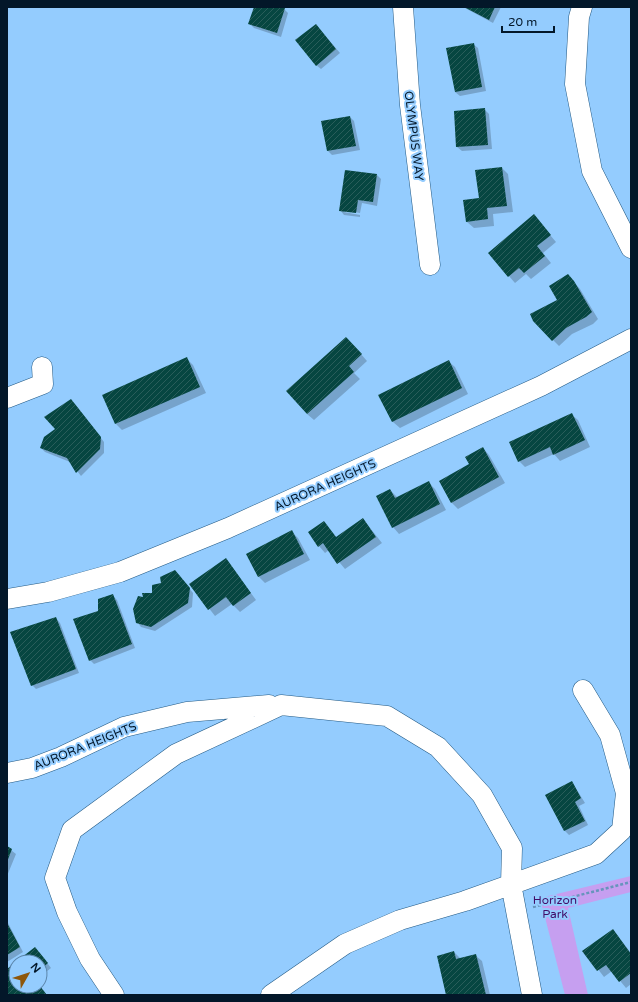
<svg xmlns="http://www.w3.org/2000/svg" width="638" height="1002" font-family="'Varela Round',sans-serif">
	<style>
		.green { fill: #c69ff0 }
		.shadow { fill: #0003 }
		.building { fill: url(#building-hatch) }
		.lines { fill: none; stroke-linecap: round; stroke-linejoin: round }
		.minor-casing { stroke: #235a85; stroke-width: 21 }
		.path { stroke: #6794bc; stroke-width: 2.5; stroke-dasharray: 3 2; stroke-linecap: butt }
		.minor { stroke: #fff; stroke-width: 20 }
		.labels { text-anchor: middle; stroke-width: 4; stroke-linejoin: round; paint-order: stroke }
		.street-label { font-size: 12px; fill: #031729; stroke: #94ccfe }
		.park-label { font-size: 12px; fill: #420c67; stroke: #94ccfe }
	</style>
	<defs>
		<pattern id="building-hatch" width="6" height="6" patternUnits="userSpaceOnUse"><rect width="6" height="6" fill="#064641"/><path d="M-1 1l2-2M0 6l6-6M5 7l2-2" fill="none" stroke="#295d5a"/></pattern>
	</defs>
	<rect width="100%" height="100%" fill="#94ccfe"/>
	<!-- green -->
	<path class="green" d="M631 876V892L568 908 588 995H565L540 898Z"/>
	<!-- shadow -->
	<path class="shadow" d="M255 7H278L284 9 288 13 281 37 254 28 250 24Z
		M463 7H501L493 23Z
		M316 25 340 53 321 69 316 65Z
		M473 44 478 48 486 91 460 96 455 92Z
		M485 110 489 114 492 149 462 151 457 147 455 112Z
		M350 117 354 121 360 150 332 155 328 151Z
		M502 168 508 174 513 212 493 214 494 226 474 228 467 222 480 199Z
		M377 175 381 179 377 206 362 203 360 213 344 210V212L360 215V217L344 215 340 210Z
		M534 216 556 242 543 253 551 263 531 279 526 274 515 283 489 253Z
		M568 275 580 289 598 319 593 324 572 334 559 346 534 321 558 300Z
		M353 345 367 361 354 373 360 379 314 420 307 414Z
		M187 359 193 365 206 393 122 430 116 424 103 396Z
		M448 361 455 367 468 394 400 428 393 422 380 395Z
		M75 404 104 442V453L81 476 70 462 45 452 41 448Z
		M571 414 578 420 590 447 560 461 554 454 525 467 519 461Z
		M483 448 489 455 505 483 458 509 451 502 471 465Z
		M429 483 435 489 446 510 399 534 393 527 390 490 398 498Z
		M363 519 382 543 345 569 329 550 325 553 319 546 324 522 337 538Z
		M292 532 298 538 310 560 265 583 258 576Z
		M226 559 256 600 240 612 232 604 215 616 190 584Z
		M179 575 193 593 192 607 155 631 141 627 137 622 144 599 153 594 162 584Z
		M113 596 117 600 135 648 94 664 90 660 99 612Z
		M56 618 60 623 79 673 36 689 32 685Z
		M572 782 585 803 579 806 588 825 569 835 565 831 547 795Z
		M7 847 16 854 7 876Z
		M7 921 23 952 7 962Z
		M613 930 631 953V984L626 988 612 971 604 977 584 951Z
		M39 952 51 968 40 977V962H17Z
		M454 952 461 959 475 955 482 961 490 995H447Z"/>
	<!-- building -->
	<path class="building" d="M254 7 285 8 277 33 248 24Z
		M464 7H495L489 20Z
		M316 24 336 49 316 66 295 40Z
		M474 43 482 87 455 92 446 48Z
		M485 108 488 145 456 147 454 111Z
		M350 116 356 146 327 151 321 121Z
		M502 167 507 206 487 208 488 219 466 222 463 200 479 198 475 170Z
		M345 170 377 174 373 202 358 200 356 213 339 211Z
		M534 214 551 235 537 246 545 256 524 273 519 268 508 277 488 253Z
		M568 274 574 281 592 312 586 317 566 328 552 341 533 321 530 314 557 300 549 286Z
		M346 337 362 354 349 366 354 372 307 414 286 391Z
		M187 357 200 387 115 424 102 395Z
		M449 360 462 388 392 422 378 395Z
		M71 399 101 437 100 449 76 473 67 458 40 448 44 437 55 429 44 417Z
		M572 413 585 440 553 455 550 447 518 462 509 442Z
		M483 447 499 477 451 503 439 481 469 464 465 457Z
		M429 481 440 504 392 528 376 496 390 489 395 498Z
		M363 518 376 537 337 564 323 543 318 547 308 532 324 521 336 537Z
		M292 530 304 554 258 577 246 554Z
		M226 558 251 593 233 606 226 597 208 610 189 584Z
		M175 570 190 588 188 603 151 627 136 623 133 609 138 596 143 597 142 593H152V585L161 583 160 577Z
		M113 594 132 644 89 661 73 619 98 611V599Z
		M56 617 76 669 31 686 10 632Z
		M572 781 581 798 575 802 585 821 564 831 545 795Z
		M7 846 12 849 7 862Z
		M7 923 20 947 7 955Z
		M613 929 631 954V973L619 982 606 965 597 971 582 951Z
		M35 947 48 963 40 970V962H16V986H40L47 995H7V969Z
		M454 951 456 959 476 954 486 995H446L437 956Z"/>
	<g class="lines">
		<!-- minor casing -->
		<g class="minor-casing">
			<path id="minor" d="M403 7 410 105 430 265
				M582 7 579 17 575 84 592 171 631 248
				M7 398 43 384 42 367
				M7 599 48 592 120 572 228 528 541 386 631 339
				M7 773 32 768 61 757 124 727 187 712 269 705
				M114 995 90 959 67 912 55 878 72 830 176 754 281 705 387 716 438 747 482 795 512 848 511 884 532 995
				M271 995 345 944 400 920 465 901 596 854 622 830 626 793 610 735 583 690"/>
		</g>
		<!-- path -->
		<path class="path" d="M533 907 631 882"/>
		<!-- minor -->
		<use href="#minor" class="minor"/>
	</g>
	<g class="labels">
		<!-- street labels -->
		<g class="street-label">
			<text transform="translate(414 136) rotate(83)" y="4">OLYMPUS WAY</text>
			<text transform="translate(325 485) rotate(-24)" y="4">AURORA HEIGHTS</text>
			<text transform="translate(85 746) rotate(-22)" y="4">AURORA HEIGHTS</text>
		</g>
		<!-- park labels -->
		<g class="park-label">
			<text x="555" y="904">Horizon<tspan x="555" dy="14">Park</tspan></text>
		</g>
	</g>
	<!-- border -->
	<rect width="638" height="1002" fill="none" stroke="#031729" stroke-width="16"/>
	<!-- north arrow -->
	<g transform="translate(28 974) rotate(51)"><circle r="19" fill="#94ccfe" stroke="#5a84a9"/>
	<path d="M0-3L7 15L0 10L-7 15Z" fill="#8d560b"/>
	<text y="-6" font-size="11" font-weight="bold" text-anchor="middle" fill="#031729">N</text>
	</g>
	<!-- scale -->
	<path d="M502 26v6h52v-6" fill="none" stroke="#031729" stroke-width="2"/>
	<text x="508" y="26" font-size="12" fill="#031729" stroke="#94ccfe" stroke-width="3" paint-order="stroke">20 m</text>
</svg>
